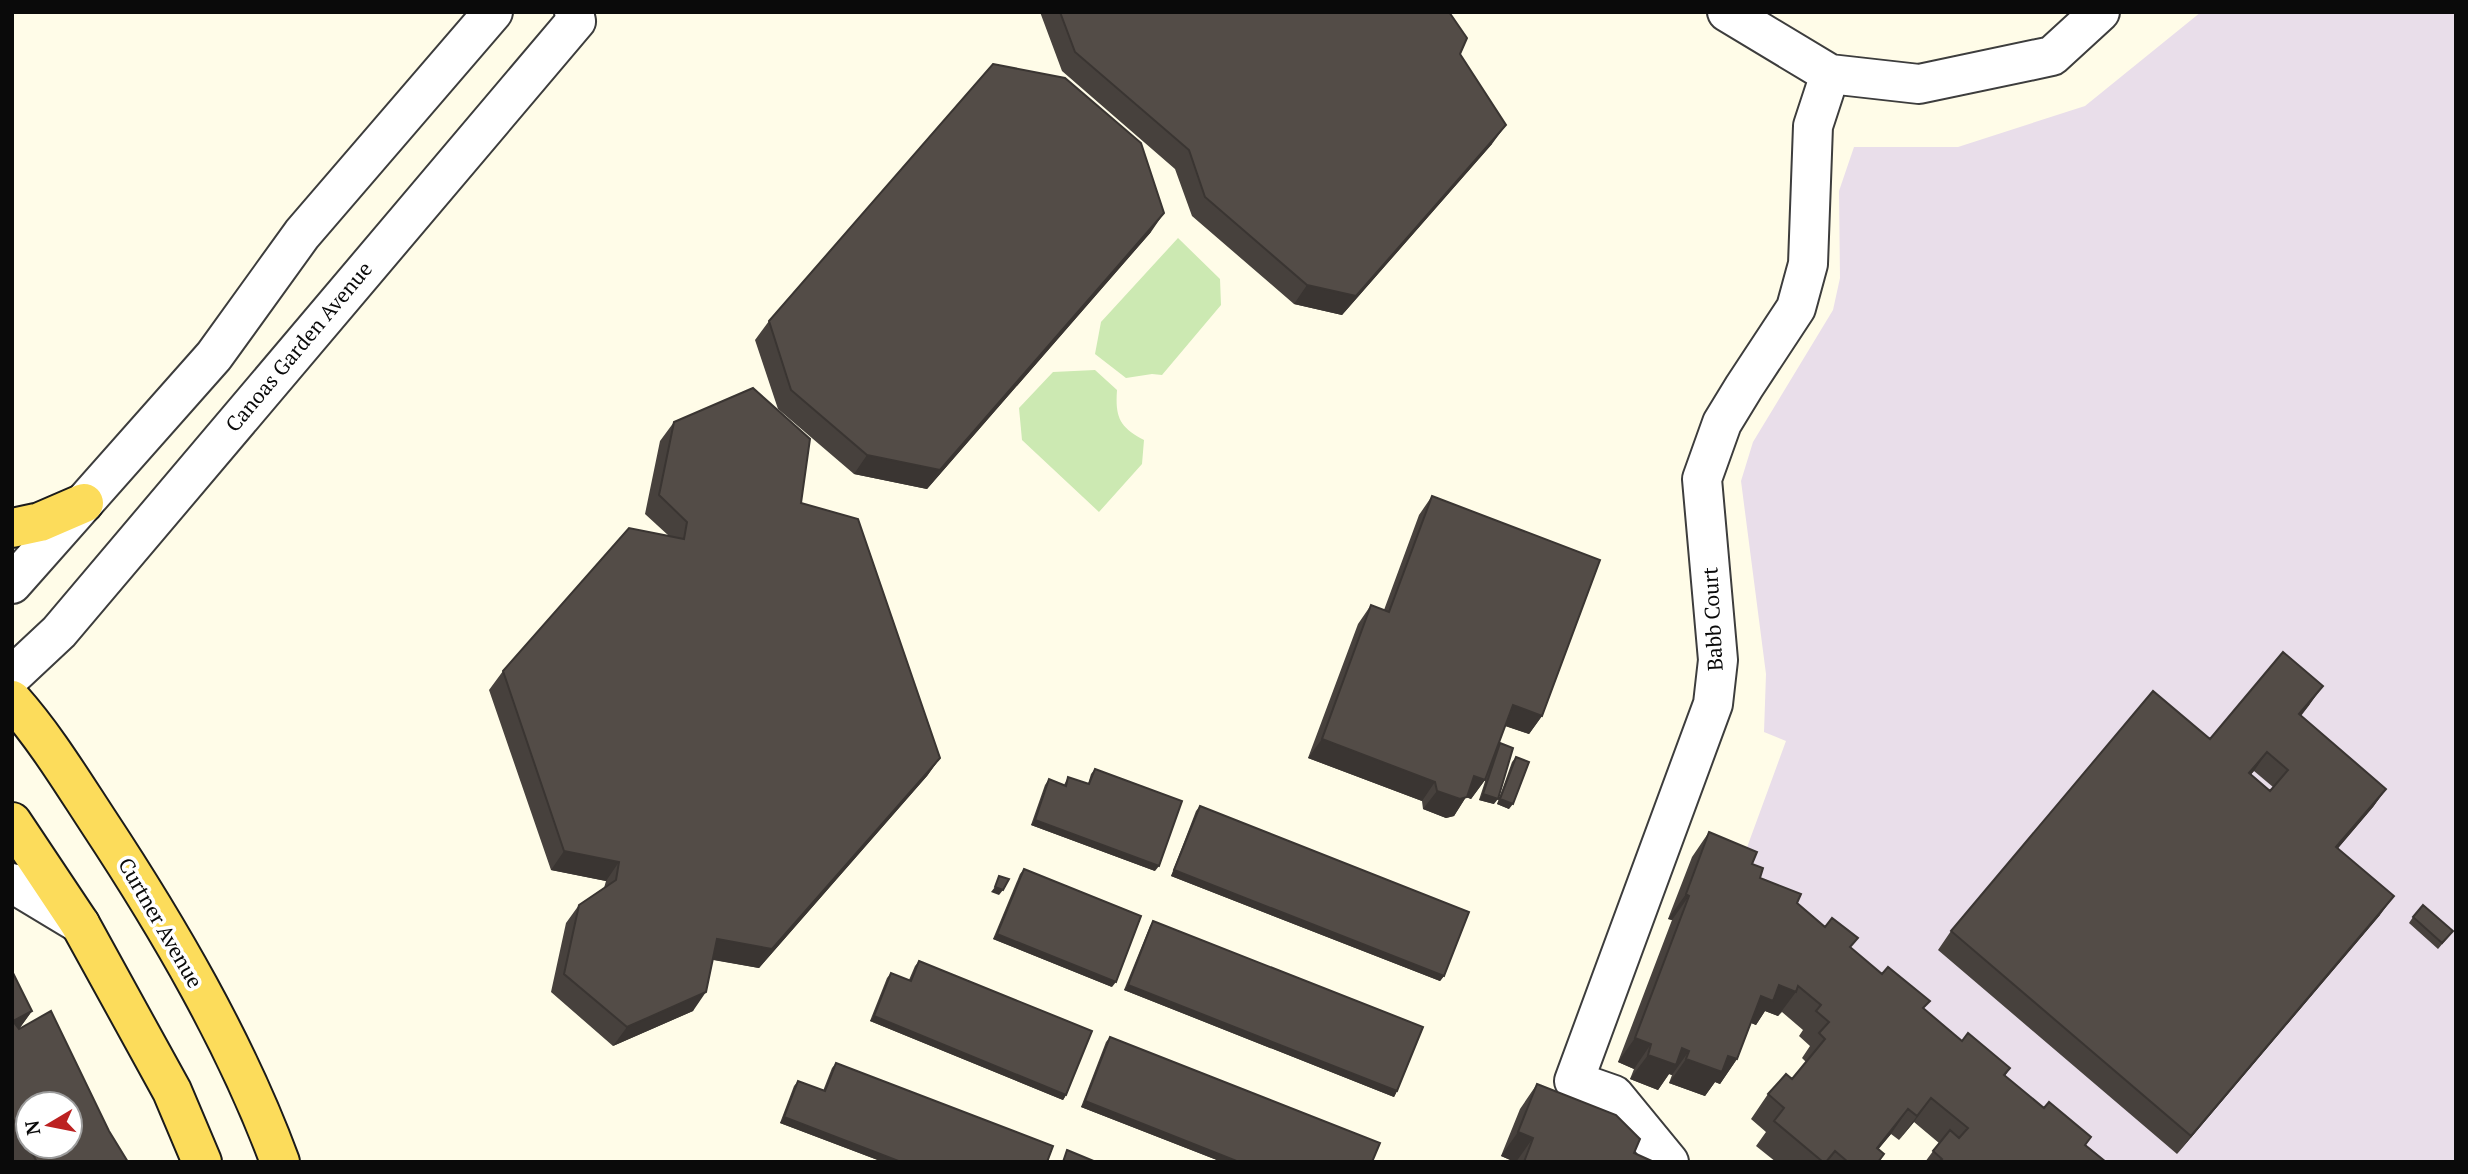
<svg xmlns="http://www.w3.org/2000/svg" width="2468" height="1174" font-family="'PT Serif',serif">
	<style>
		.industrial { fill: #e9deea }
		.green { fill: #cce9b2 }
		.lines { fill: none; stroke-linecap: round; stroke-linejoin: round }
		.minor-casing { stroke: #3d3d3d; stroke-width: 42 }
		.tertiary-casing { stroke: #3d3d3d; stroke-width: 42 }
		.primary-casing { stroke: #1b1b1b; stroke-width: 42 }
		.minor { stroke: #fff; stroke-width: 38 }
		.tertiary { stroke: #fff; stroke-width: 38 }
		.primary { stroke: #fcdc5b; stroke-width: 38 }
		.wall { fill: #47413d; fill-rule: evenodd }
		.shaded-wall { fill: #3a3532 }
		.building { fill: #534c47; stroke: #3a3532; stroke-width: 2; fill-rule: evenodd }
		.labels { text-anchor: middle; stroke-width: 7; stroke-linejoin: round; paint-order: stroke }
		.street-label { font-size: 21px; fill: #0a0a0a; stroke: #fff }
	</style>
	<rect width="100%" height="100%" fill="#fffce8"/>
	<!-- industrial -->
	<path class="industrial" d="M2201 12H2456V1162H2099L1742 861 1786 741 1764 732 1766 674 1741 481 1753 442 1833 310 1840 278 1839 191 1854 147H1958L2085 106Z"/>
	<!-- green -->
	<path class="green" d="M1178 238 1220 279 1221 305 1162 375 1152 374 1126 378 1095 354 1101 322Z
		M1095 370 1117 390C1115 418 1120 427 1144 440L1142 464 1099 512 1022 440 1019 408 1053 372Z"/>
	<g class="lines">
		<!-- minor casing -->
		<g class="minor-casing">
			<path id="minor" d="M1727 12 1830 74 1919 84 2052 56 2100 12
				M12 584 214 356 302 234 493 12
				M12 676 59 632 576 21 574 12
				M1669 1162 1614 1095 1574 1081 1713 704 1718 660 1702 479 1722 423 1744 387 1796 308 1808 264 1813 126 1830 74"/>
		</g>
		<!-- tertiary casing -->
		<g class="tertiary-casing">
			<path id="tertiary" d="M12 883 80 924"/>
		</g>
		<!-- primary casing -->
		<g class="primary-casing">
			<path id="primary" d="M12 528 40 522 84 503
				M12 700C45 737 71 780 98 821 168 927 236 1043 280 1162
				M12 822 80 924 172 1091 202 1162"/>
		</g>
		<!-- minor -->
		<use href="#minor" class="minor"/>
		<!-- tertiary -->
		<use href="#tertiary" class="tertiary"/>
		<!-- primary -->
		<use href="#primary" class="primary"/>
	</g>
	<!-- wall -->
	<path class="wall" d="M1040 12H1449L1460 54 1492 144 1342 315 1294 304 1192 216 1175 169 1062 71Z
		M1151 232 927 489 854 474 778 409 755 340 769 321Z
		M674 422 801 503 940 758 927 776 759 968 713 960 693 1011 613 1046 551 992 566 923 579 905 604 888 606 881 551 870 489 690 503 671 669 536 645 514 660 441Z
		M1432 496 1542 716 1529 734 1505 726 1498 746 1494 804 1479 800 1490 766 1485 780 1471 799 1466 797 1454 816 1446 818 1423 809 1422 801 1308 758 1358 624 1371 605 1384 610 1419 515Z
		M2310 704 2301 716 2386 789 2373 807 2338 848 2380 915 2177 1154 1938 950 1951 931 2210 739ZM2254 771 2273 787 2270 791 2251 774Z
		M1516 757 1509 809 1497 804 1512 762Z
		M1095 769 1155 871 1031 825 1045 785 1049 779 1064 785 1068 777 1088 784 1091 774Z
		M1200 806 1444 976 1440 981 1171 876 1196 811Z
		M1709 832 1752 864 1760 878 1797 903 1962 1041 2010 1068 2005 1076 2044 1108 2091 1137 2086 1145 2106 1162H1925L1939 1143 1914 1122 1899 1140 1891 1134 1878 1149 1884 1154 1879 1162H1776L1756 1146 1766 1132 1751 1119 1768 1094 1792 1079 1806 1062 1802 1058 1810 1046 1799 1036 1803 1030 1782 1012 1778 1016 1765 1011 1756 1025 1751 1023 1737 1059 1720 1084 1715 1082 1705 1096 1669 1083 1672 1075 1669 1074 1658 1090 1630 1079 1634 1069 1618 1062 1672 920 1668 919 1692 857Z
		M1024 869 1112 987 993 939 1020 874Z
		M2413 917 2449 936 2438 949 2409 923Z
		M1153 921 1397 1091 1394 1097 1124 990 1150 926Z
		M919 961 1066 1095 1063 1100 870 1021 887 978 891 973 909 980 915 966Z
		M12 971 32 1011 19 1029 109 1131 128 1162H12Z
		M1110 1037 1372 1162H1222L1081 1107 1106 1042Z
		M836 1063 1047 1162H883L780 1123 794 1086 798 1081 823 1091 832 1068Z
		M1537 1084 1634 1153 1654 1162H1515L1501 1156 1520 1109Z"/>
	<!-- shaded-wall -->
	<path class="shaded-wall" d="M1506 125 1492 144 1342 315 1294 304 1307 285Z
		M1164 213 1151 232 927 489 854 474 867 455Z
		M2323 686 2310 704 2286 733 2299 714Z
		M1513 705 1542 716 1529 734 1500 724Z
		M1322 739 1435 782 1422 801 1308 758Z
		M2267 752 2254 771 2236 792 2249 773Z
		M940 758 927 776 759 968 704 958 717 939Z
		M1474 776 1485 780 1471 799 1466 797 1454 816 1446 818 1423 809 1437 791Z
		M2386 789 2373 807 2323 866 2336 847Z
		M1483 794 1498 799 1494 804 1479 800Z
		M1500 799 1513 804 1509 809 1497 804Z
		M1035 820 1159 866 1155 871 1031 825Z
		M564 851 619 862 606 881 551 870Z
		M1174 870 1444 976 1440 981 1171 876Z
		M995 887 1003 890 999 895 991 892Z
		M1686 894 1689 896 1672 920 1668 919Z
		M2394 896 2380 915 2177 1154 2191 1136Z
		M997 934 1116 982 1112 987 993 939Z
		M1128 985 1397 1091 1394 1097 1124 990Z
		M1779 985 1796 992 1778 1016 1765 1011 1756 1025 1744 1020 1761 996Z
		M706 992 693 1011 613 1046 627 1027Z
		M32 1011 14 1036 13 1021Z
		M874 1016 1066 1095 1063 1100 870 1021Z
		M1635 1038 1651 1044 1634 1069 1618 1062Z
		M1682 1048 1689 1051 1672 1075 1669 1074 1658 1090 1630 1079 1648 1055Z
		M1728 1056 1737 1059 1720 1084 1715 1082 1705 1096 1669 1083 1686 1059Z
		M1931 1098 1914 1122 1899 1140 1917 1116Z
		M1085 1101 1239 1162H1222L1081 1107Z
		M1908 1109 1891 1134 1868 1162 1877 1148Z
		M784 1117 901 1162H883L780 1123Z
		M1518 1132 1533 1138 1516 1162H1515L1501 1156Z"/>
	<!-- building -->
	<path class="building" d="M1060 12H1449L1467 38 1460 54 1506 125 1356 296 1307 285 1205 197 1189 150 1075 52Z
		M993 64 1065 78 1141 143 1164 213 940 470 867 455 791 390 769 321Z
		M753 388 810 439 801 503 858 519 940 758 772 949 717 939 706 992 627 1027 564 974 579 905 616 880 619 862 564 851 503 671 629 528 684 539 687 522 659 495 674 422Z
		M1432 496 1600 560 1542 716 1513 705 1485 780 1474 776 1467 797 1460 799 1437 791 1435 782 1322 739 1371 605 1389 612Z
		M2283 652 2323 686 2299 714 2386 789 2336 847 2394 896 2191 1136 1951 931 2153 691 2210 739ZM2267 752 2288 770 2270 791 2249 773Z
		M1500 743 1513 748 1498 799 1483 794Z
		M1516 757 1529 762 1513 804 1500 799Z
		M1095 769 1182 801 1159 866 1035 820 1049 779 1066 786 1068 777 1089 784Z
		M1200 806 1469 912 1444 976 1174 870Z
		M1709 832 1757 852 1752 864 1763 868 1760 878 1801 894 1797 903 1825 927 1832 918 1858 938 1850 947 1882 974 1888 967 1930 1001 1923 1008 1962 1041 1968 1033 2010 1068 2004 1075 2044 1108 2049 1102 2091 1137 2085 1145 2106 1162H1939L1942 1159 1933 1151 1950 1130 1959 1138 1968 1128 1931 1098 1917 1116 1908 1109 1877 1148 1884 1154 1878 1162H1848L1835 1151 1826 1162H1823L1774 1121 1784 1108 1768 1094 1786 1074 1792 1079 1825 1039 1819 1033 1829 1022 1816 1011 1821 1005 1798 986 1796 992 1779 985 1773 1001 1761 996 1737 1059 1728 1056 1722 1072 1686 1059 1689 1051 1682 1048 1676 1065 1648 1055 1651 1044 1635 1038 1689 896 1686 894Z
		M1024 869 1141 916 1116 982 997 934Z
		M999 876 1009 879 1003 890 995 887Z
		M2423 905 2453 931 2442 943 2413 917Z
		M1153 921 1423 1027 1397 1091 1128 985Z
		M919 961 1092 1031 1066 1095 874 1016 891 973 911 981Z
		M12 971 32 1011 13 1021 19 1029 51 1011 109 1131 128 1162H37L28 1146H70V1104H28V1146L12 1117Z
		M1110 1037 1380 1143 1372 1162H1239L1085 1101Z
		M836 1063 1053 1146 1047 1162H901L784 1117 798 1081 825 1091Z
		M1537 1084 1616 1115 1640 1139 1634 1153 1654 1162H1524L1533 1138 1518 1132Z
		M1067 1150 1096 1162H1063Z"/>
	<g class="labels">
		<!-- street labels -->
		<g class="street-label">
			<text transform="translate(299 347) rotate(-50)" y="7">Canoas Garden Avenue</text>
			<text transform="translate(1713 619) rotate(-93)" y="7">Babb Court</text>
			<text transform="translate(160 923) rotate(60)" y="7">Curtner Avenue</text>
		</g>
	</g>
	<!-- border -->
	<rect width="2468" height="1174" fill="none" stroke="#0a0a0a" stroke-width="28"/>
	<!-- north arrow -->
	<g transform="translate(49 1125) rotate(260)"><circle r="33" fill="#ffffff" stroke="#9d9d9d" stroke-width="2"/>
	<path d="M0-5L12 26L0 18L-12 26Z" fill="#bc2121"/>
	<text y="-10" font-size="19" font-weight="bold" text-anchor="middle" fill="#0a0a0a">N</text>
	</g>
</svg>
